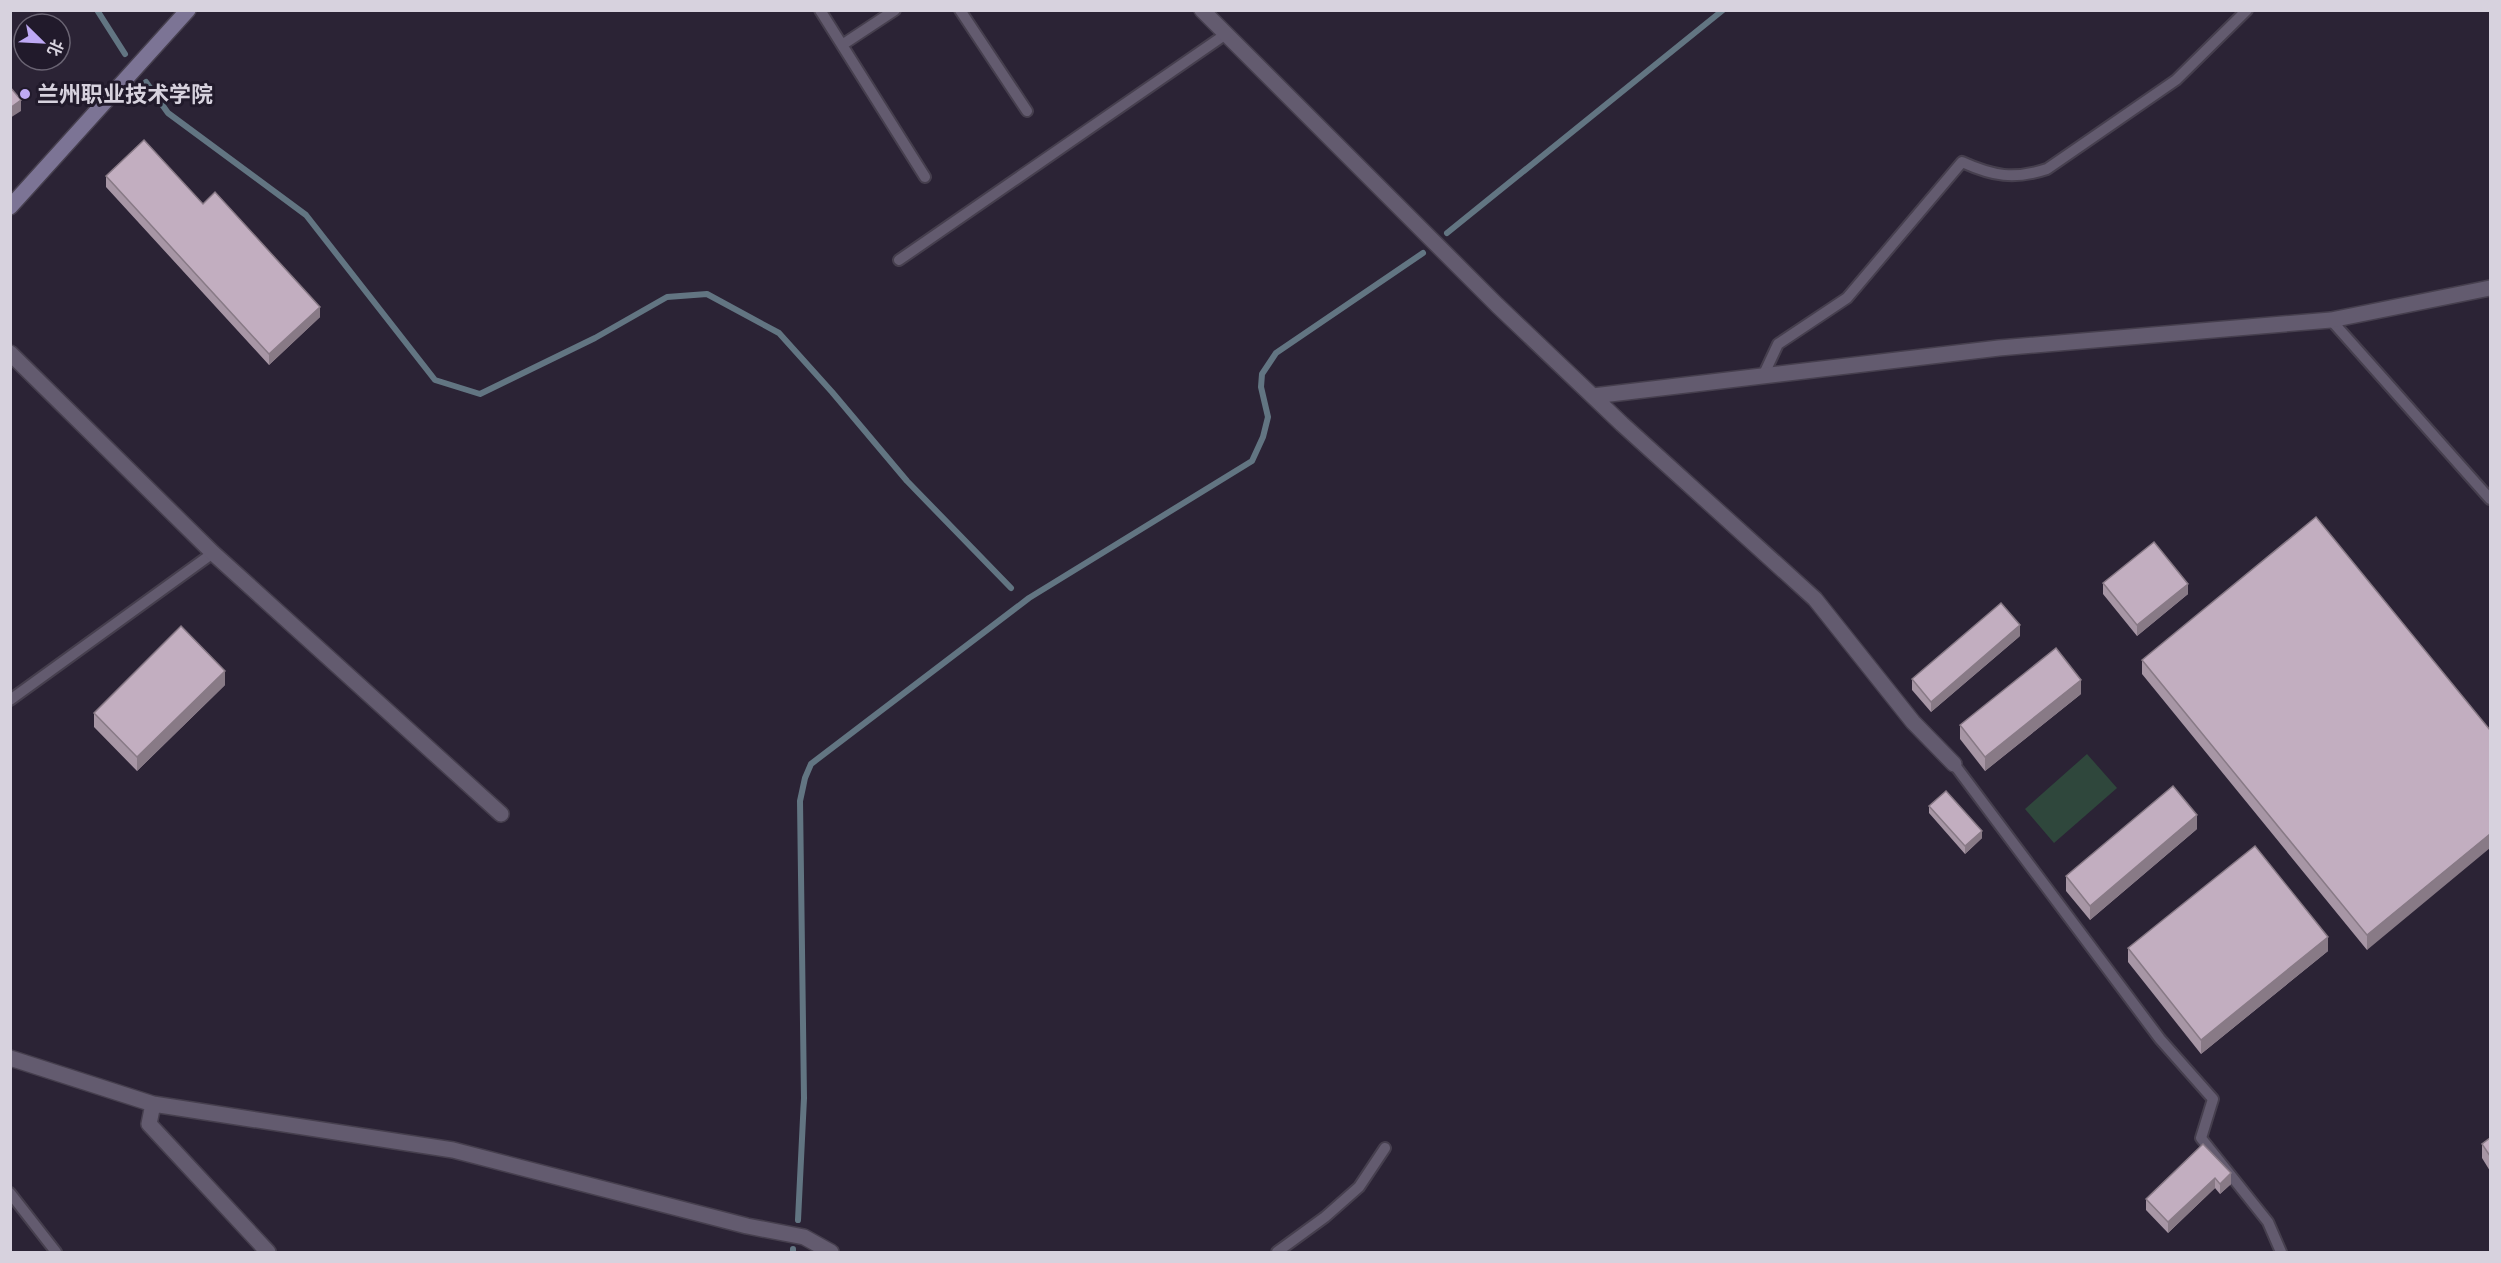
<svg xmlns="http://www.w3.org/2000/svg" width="2501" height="1263" font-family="Figtree,'Noto Sans SC',sans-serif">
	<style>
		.green { fill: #2f473c }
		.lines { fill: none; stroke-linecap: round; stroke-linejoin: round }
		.stream { stroke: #627582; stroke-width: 6 }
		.lane-casing { stroke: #463f4e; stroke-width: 14 }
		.street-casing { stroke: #463f4e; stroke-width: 18 }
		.secondary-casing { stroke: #463f4e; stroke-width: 18 }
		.lane { stroke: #635b6f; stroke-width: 10 }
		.street { stroke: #635b6f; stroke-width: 15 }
		.secondary { stroke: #7c7495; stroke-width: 15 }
		.wall { fill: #a796a5 }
		.shaded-wall { fill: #887a86 }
		.building { fill: #c2aec0; stroke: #887a86; stroke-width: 1.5 }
		.poi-dot { fill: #bea9f4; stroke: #211a2b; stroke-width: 2 }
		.labels { text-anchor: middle; stroke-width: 6; stroke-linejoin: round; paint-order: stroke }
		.poi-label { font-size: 22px; font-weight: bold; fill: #d7d2de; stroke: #211a2b; text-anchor: start }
	</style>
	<rect width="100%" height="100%" fill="#2b2335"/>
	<!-- green -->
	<path class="green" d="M2087 754 2117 788 2054 843 2025 809Z"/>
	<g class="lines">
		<!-- stream -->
		<path class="stream" d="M97 10 125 54
			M146 82 168 113 306 215 435 380 480 394 595 338 667 297 707 294 779 333 832 392 907 481 1011 588
			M1447 233 1723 10
			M798 1220 804 1098 800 801 805 778 811 764 1029 598 1252 461 1263 437 1268 417 1261 387 1262 374 1276 353 1423 253
			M793 1252V1249"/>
		<!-- lane casing -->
		<g class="lane-casing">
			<path id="lane" d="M820 10 925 177
				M960 10 1027 111
				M842 45 895 10
				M899 260 1226 34
				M2331 320 2490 499
				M1763 376 1778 344 1847 298 1962 162C1993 176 2014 180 2047 169L2176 80 2247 10
				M10 700 213 553
				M1954 764 2160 1039 2213 1099 2201 1138 2268 1222 2281 1252
				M10 1193 56 1252
				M1277 1252 1325 1217 1359 1187 1385 1148"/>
		</g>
		<!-- street casing -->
		<g class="street-casing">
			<path id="street" d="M1202 10 1497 305 1622 424 1815 599 1913 722 1954 764
				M10 353 213 553 501 814
				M1593 396 1999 348 2331 320 2490 288
				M10 1058 153 1104 453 1150 747 1226 804 1237 831 1252
				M153 1104 149 1124 268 1252"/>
		</g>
		<!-- secondary casing -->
		<g class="secondary-casing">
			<path id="secondary" d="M10 207 188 10"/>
		</g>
		<!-- lane -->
		<use href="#lane" class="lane"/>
		<!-- street -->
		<use href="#street" class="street"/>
		<!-- secondary -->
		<use href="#secondary" class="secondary"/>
	</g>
	<!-- wall -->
	<path class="wall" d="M106 176 203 204 320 317 269 365 106 187Z
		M2103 583 2188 594 2137 636 2103 594Z
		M2020 636 1931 712 1912 690V679Z
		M2142 660 2490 730 2367 950 2142 674Z
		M225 685 137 771 94 727V713Z
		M2081 694 1985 771 1960 739V725Z
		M1929 806 1982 838 1965 854 1929 813Z
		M2197 829 2090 920 2066 891V876Z
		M2128 948 2328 951 2201 1054 2128 962Z
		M2490 1138V1171L2482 1158V1144Z
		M2203 1144 2231 1184 2220 1194 2215 1188 2168 1233 2146 1210V1199Z"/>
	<!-- shaded-wall -->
	<path class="shaded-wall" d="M21 100V111L10 118V108Z
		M320 307V317L269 365V354Z
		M2188 584V594L2137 636V625Z
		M2020 625V636L1931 712V702Z
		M225 671V685L137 771V757Z
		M2081 680V694L1985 771V757Z
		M2197 815V829L2090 920V906Z
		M1982 831V838L1965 854V846Z
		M2490 834V848L2367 950V935Z
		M2328 937V951L2201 1054V1040Z
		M2231 1173V1184L2220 1194V1184Z
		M2215 1178V1188L2168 1233V1222Z"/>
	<!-- building -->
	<path class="building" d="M10 87 21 100 10 108Z
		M144 140 203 204 215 192 320 307 269 354 106 176Z
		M2316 517 2490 730V834L2367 935 2142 660Z
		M2154 542 2188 584 2137 625 2103 583Z
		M2001 603 2020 625 1931 702 1912 679Z
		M181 626 225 671 137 757 94 713Z
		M2056 648 2081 680 1985 757 1960 725Z
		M2173 786 2197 815 2090 906 2066 876Z
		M1946 791 1982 831 1965 846 1929 806Z
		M2255 846 2328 937 2201 1040 2128 948Z
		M2490 1138V1156L2482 1144Z
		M2203 1144 2231 1173 2220 1184 2215 1178 2168 1222 2146 1199Z"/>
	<!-- markers -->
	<circle class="poi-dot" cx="25" cy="94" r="6"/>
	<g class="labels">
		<!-- poi labels -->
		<g class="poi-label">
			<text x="37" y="102">兰州职业技术学院</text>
		</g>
	</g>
	<!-- border -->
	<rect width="2501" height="1263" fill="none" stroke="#d7d2de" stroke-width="24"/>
	<!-- north arrow -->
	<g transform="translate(42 42) rotate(114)"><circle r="28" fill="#211a2b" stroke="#6a6473" stroke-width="1.5"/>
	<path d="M0-4.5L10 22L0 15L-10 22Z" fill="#bea9f4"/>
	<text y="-9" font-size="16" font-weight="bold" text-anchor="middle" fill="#d7d2de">北</text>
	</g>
</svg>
